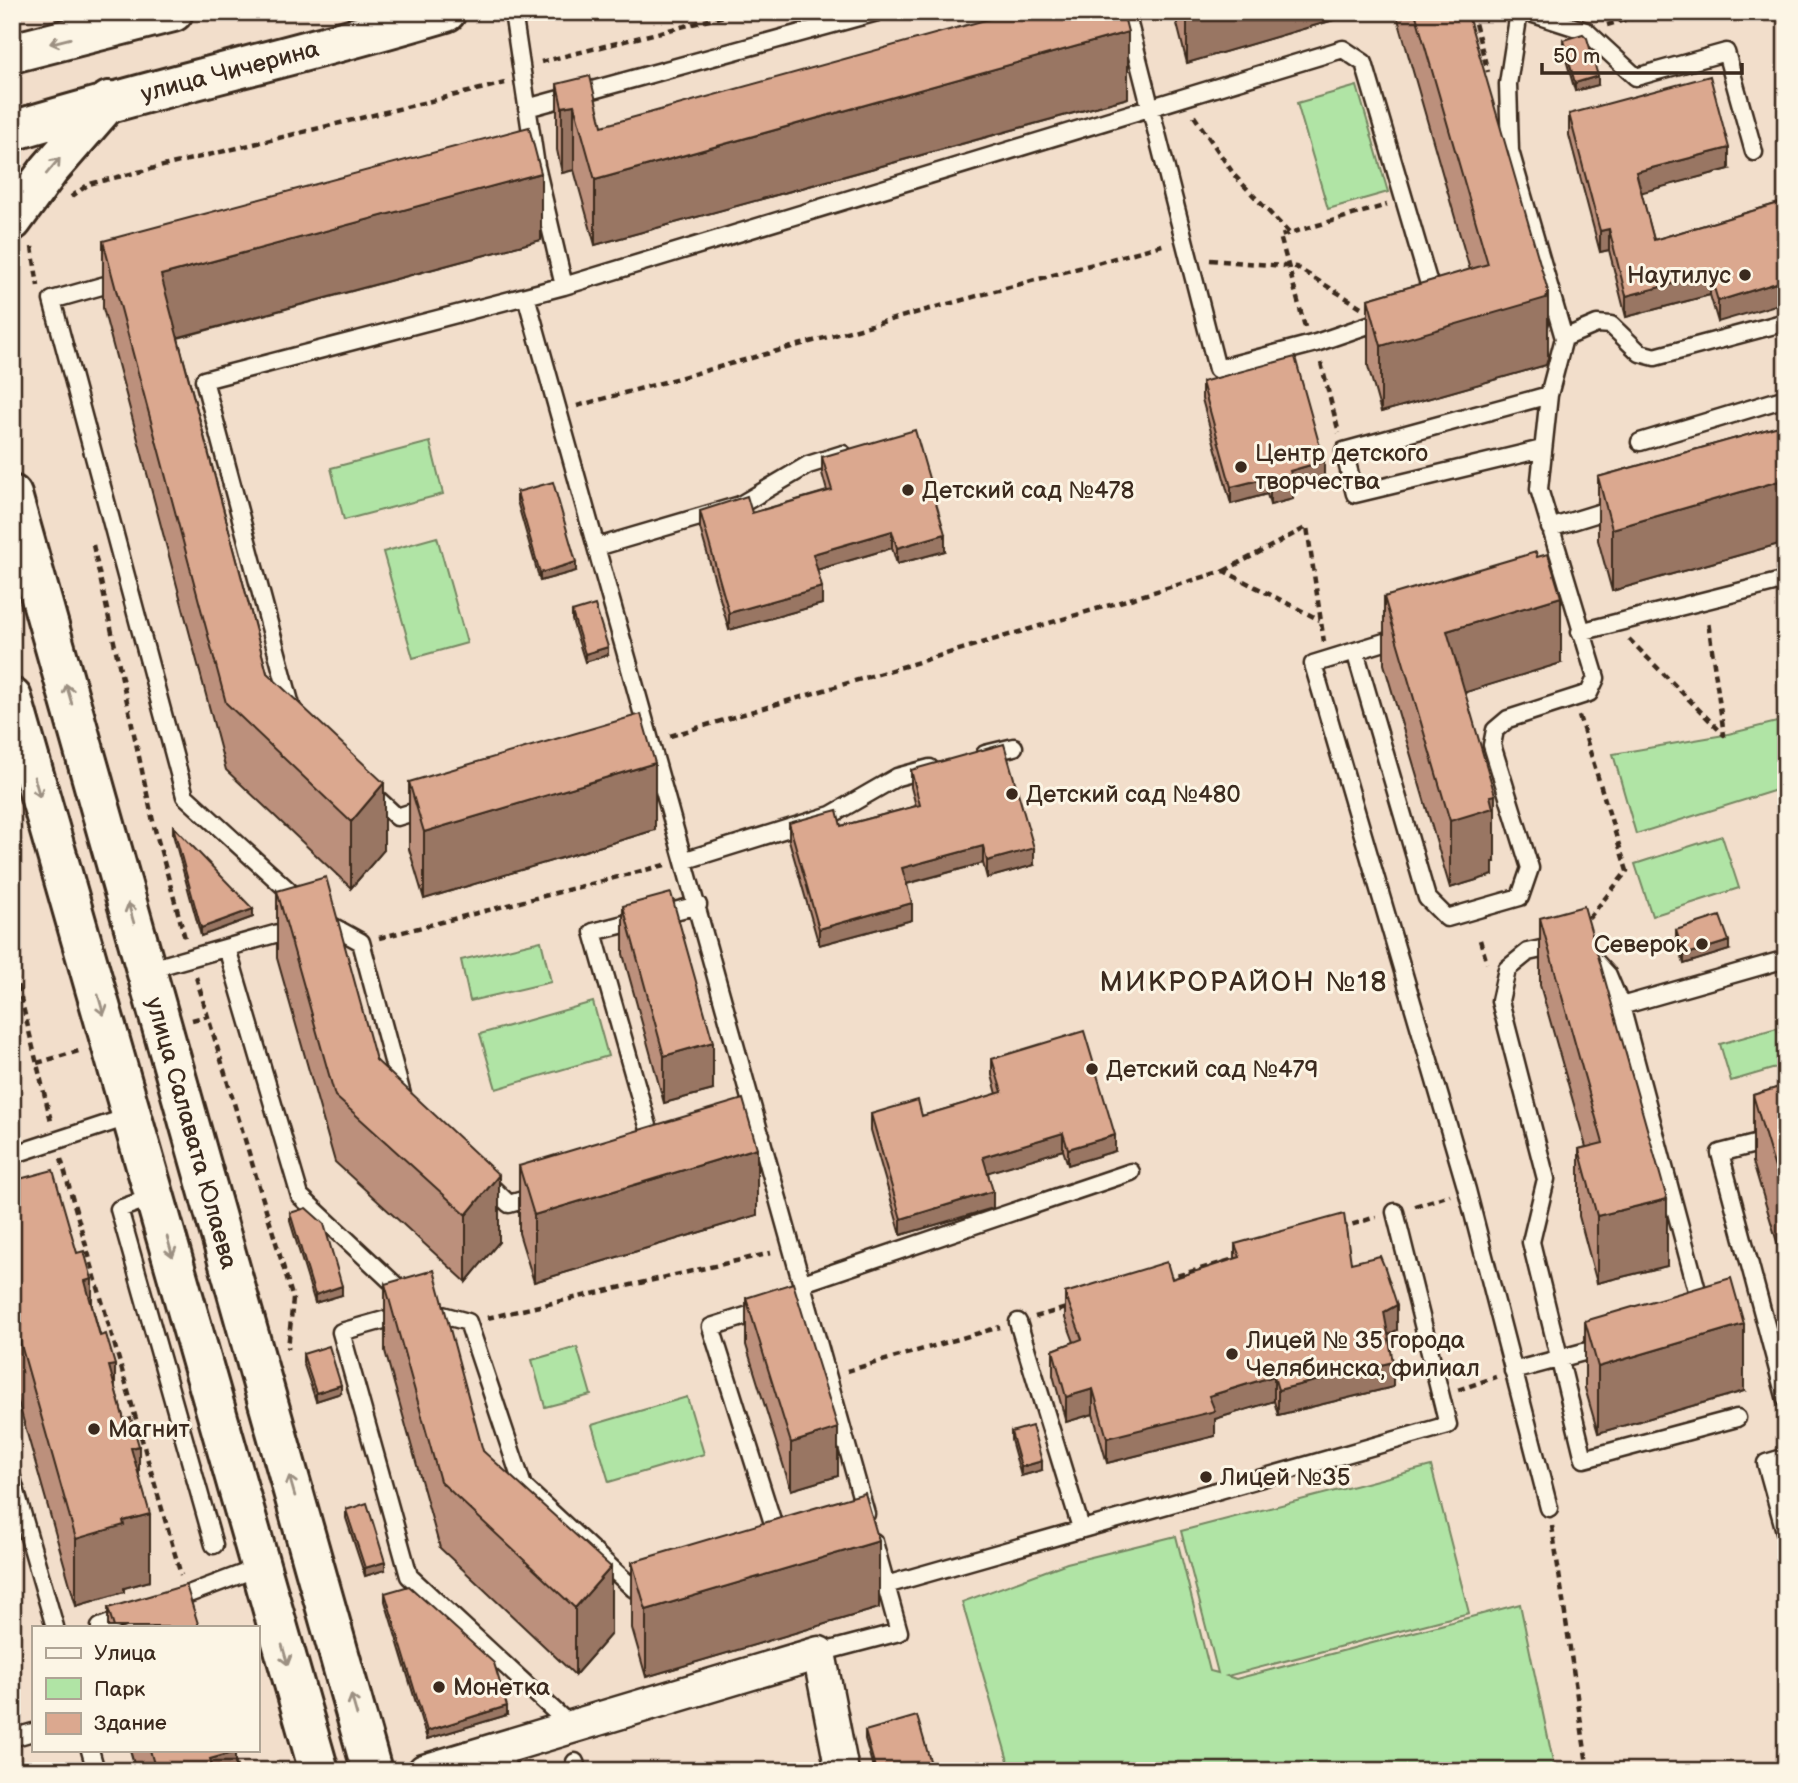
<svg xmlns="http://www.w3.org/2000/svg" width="1798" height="1783" font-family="'Balsamiq Sans',sans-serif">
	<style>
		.green { fill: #b0e4a5; stroke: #768762; stroke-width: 2 }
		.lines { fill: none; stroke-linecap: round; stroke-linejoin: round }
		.service-casing { stroke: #3b2a1e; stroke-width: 21 }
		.minor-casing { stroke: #3b2a1e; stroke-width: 37 }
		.tertiary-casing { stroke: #3b2a1e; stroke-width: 44 }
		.secondary-casing { stroke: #3b2a1e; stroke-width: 44 }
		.path { stroke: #3b2a1e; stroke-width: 4.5; stroke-dasharray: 7 5; stroke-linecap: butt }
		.service { stroke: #fcf5e5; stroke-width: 16 }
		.minor { stroke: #fcf5e5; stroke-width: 32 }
		.tertiary { stroke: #fcf5e5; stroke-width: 38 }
		.secondary { stroke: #fcf5e5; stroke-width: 38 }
		.wall { fill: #bc907b; stroke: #3b2a1e; stroke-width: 2 }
		.shaded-wall { fill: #997664; stroke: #3b2a1e; stroke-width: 2 }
		.building { fill: #dba88f; stroke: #3b2a1e; stroke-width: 2 }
		.oneway { stroke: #9c9082 }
		.poi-dot { fill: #3b2a1e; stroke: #fcf5e5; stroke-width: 2.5 }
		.labels { text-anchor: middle; stroke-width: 6; stroke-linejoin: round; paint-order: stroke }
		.street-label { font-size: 24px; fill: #3b2a1e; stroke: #fcf5e5 }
		.poi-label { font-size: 24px; fill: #3b2a1e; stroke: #fcf5e5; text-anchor: start }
		.quarter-label { font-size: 28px; letter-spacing: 2px; fill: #3b2a1e; stroke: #fcf5e5 }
	</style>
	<rect width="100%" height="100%" fill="#f2decb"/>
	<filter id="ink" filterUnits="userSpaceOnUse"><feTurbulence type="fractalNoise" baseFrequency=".0143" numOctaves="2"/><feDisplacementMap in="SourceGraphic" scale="14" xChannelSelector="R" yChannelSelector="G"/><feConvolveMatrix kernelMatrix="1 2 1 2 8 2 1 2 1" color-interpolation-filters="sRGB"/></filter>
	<g filter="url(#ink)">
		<!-- green -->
		<path class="green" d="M1357 86 1388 192 1328 209 1297 103Z
			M430 442 443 494 344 520 331 468Z
			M437 537 467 643 413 658 383 552Z
			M1785 720 1786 787 1636 834 1613 754 1724 735Z
			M1722 836 1739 888 1652 916 1635 864Z
			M541 941 551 982 470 1001 461 960Z
			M593 1002 608 1056 496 1089 480 1034Z
			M1777 1028 1786 1065 1731 1081 1720 1044Z
			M577 1347 591 1395 545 1407 532 1360Z
			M687 1397 704 1454 609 1482 592 1425Z
			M1431 1466 1469 1613 1227 1676 1236 1679 1520 1604 1555 1771H1011L962 1602 1067 1563 1176 1536 1210 1671 1218 1673 1181 1531Z"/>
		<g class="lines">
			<!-- service casing -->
			<g class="service-casing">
				<path id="service" d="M513 12 536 166 564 286
					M1126 12 1217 369 1316 343 1386 319
					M1527 12 1586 31 1636 77 1726 52 1754 152
					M527 108 877 12
					M123 280 52 300 185 796 301 902
					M526 296 866 1514
					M1564 338 1597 324 1611 325 1640 353 1655 357 1786 322
					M1640 442 1786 398
					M1542 449 1355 494 1344 451 1549 395
					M1550 528 1618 507
					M597 547 740 505 808 465 843 454
					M1580 632 1786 580
					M1404 636 1313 664 1467 1190 1549 1508
					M1355 651 1427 898 1447 918 1520 897 1530 868 1492 745 1495 730 1508 719 1589 693 1596 678 1539 489 1549 395 1564 338 1510 151 1508 84 1519 12
					M293 713 204 380 564 286 1343 49 1364 63 1429 284 1425 301
					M985 754 1014 747
					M369 791 397 817 429 807
					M686 860 831 815 897 777 930 768
					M323 921 361 942 404 1102
					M1559 945 1528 952 1507 969 1500 1001 1546 1179 1531 1242 1584 1459 1737 1418
					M227 948 300 1196 407 1296
					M1586 951 1608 975 1621 1006 1702 1309
					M147 970 296 928
					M1621 1006 1786 959
					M1786 1136 1720 1153 1786 1400
					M733 1143 761 1135
					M654 1147 593 932 698 905
					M12 1155 131 1116
					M485 1181 509 1204 540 1195
					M156 1196 119 1209 214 1545
					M803 1283 1131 1172
					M765 1310 711 1327 778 1539
					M428 1311 468 1322 523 1486 634 1589 651 1584
					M405 1314 341 1332 409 1576 572 1727
					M1018 1322 1081 1528
					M1513 1371 1606 1346
					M1786 1457 1766 1463 1786 1535
					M12 1478 55 1627
					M886 1585 1448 1425 1395 1212
					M170 1601 260 1567
					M100 1627 126 1617
					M819 1653 899 1632 874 1542
					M12 1738 33 1732
					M500 1748 509 1771
					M90 1750 96 1771
					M575 1762 578 1771"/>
			</g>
			<!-- minor casing -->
			<g class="minor-casing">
				<path id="minor" d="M424 1771 819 1653 842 1771"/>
			</g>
			<!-- tertiary casing -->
			<g class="tertiary-casing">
				<g id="tertiary">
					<path d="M12 221 49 170 109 101"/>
					<path id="s1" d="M12 495 372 1771"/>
					<path d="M12 698 319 1771"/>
				</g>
			</g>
			<!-- secondary casing -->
			<g class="secondary-casing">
				<g id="secondary">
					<path d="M12 53 173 12"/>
					<path id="s2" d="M12 131C156 87 302 55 446 12"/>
				</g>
			</g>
			<!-- path -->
			<path class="path" d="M1472 12 1488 72
				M1607 25 1653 12
				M541 62 741 12
				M1194 116 1235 176 1289 233
				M71 197 89 184 505 83
				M32 247 38 286
				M1210 260 1296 267 1361 307
				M1305 327 1280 236 1387 205
				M1321 363 1339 433
				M577 406 1166 244
				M93 545 154 826 185 938
				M1224 571 1307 527 1324 642
				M1629 639 1724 735 1708 621
				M1579 716 1627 871 1585 923
				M670 736 1224 571 1320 620
				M379 938 665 865
				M1480 940 1487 963
				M12 962 51 1121
				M196 977 293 1299 288 1349
				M192 1020 208 1016
				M37 1063 82 1050
				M61 1159 181 1575
				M1415 1206 1450 1195
				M1341 1228 1376 1217
				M1166 1279 1238 1258
				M1035 1317 1070 1307
				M487 1318 771 1253
				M847 1371 1000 1327
				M1458 1390 1496 1377
				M1552 1526 1588 1771
				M231 1750 237 1771"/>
			<!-- service -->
			<use href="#service" class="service"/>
			<!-- minor -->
			<use href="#minor" class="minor"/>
			<!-- tertiary -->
			<use href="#tertiary" class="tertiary"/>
			<!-- secondary -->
			<use href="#secondary" class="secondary"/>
		</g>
		<!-- wall -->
		<path class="wall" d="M1174 12H1361L1187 63Z
			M1396 12H1467L1548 358 1546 365 1381 412 1368 366V299L1470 270Z
			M1563 40 1598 85 1575 91 1563 49Z
			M557 84 602 126 1128 98 595 245 574 170 562 173 557 150Z
			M1569 114 1729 169 1641 192 1654 240 1786 201 1718 322 1710 295 1626 317 1609 250 1600 252 1569 135Z
			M541 240 178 338 267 673 384 850 351 888 226 770 103 308V241Z
			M1202 382 1324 478 1293 487V499L1270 505 1267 494 1231 504 1202 399Z
			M1786 424V542L1612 591 1598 540V477Z
			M822 457 945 551 897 564 892 548 817 570 822 604 729 630 700 528V511L752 513 827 491 822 473Z
			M517 492 576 571 540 581 517 501Z
			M1384 597 1561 663 1465 692 1495 862H1493V875L1450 888 1384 664Z
			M572 612 608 655 585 662 572 620Z
			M911 770 1034 865 987 878 983 863 907 884 912 920 819 945 789 840V823L841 826 916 806 911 787Z
			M409 782 655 830 424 899 409 849Z
			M173 826 253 917 201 936 173 834Z
			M277 891 376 1060 499 1242 466 1282 335 1162 277 958Z
			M623 906 713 1090 664 1103 623 954Z
			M1540 918 1667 1266 1597 1283 1579 1216V1149L1586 1147 1540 985Z
			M1676 930 1729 950 1684 964 1676 938Z
			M992 1059 1115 1151 1068 1165 1063 1150 988 1172 993 1208 901 1235 871 1130V1114L922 1116 997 1094 992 1075Z
			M1786 1085V1272L1753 1162V1095Z
			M519 1166 757 1215 534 1282 519 1233Z
			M12 1181 92 1306 139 1474 150 1581 124 1588V1592L76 1606 12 1380Z
			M290 1213 342 1295 315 1303 290 1221Z
			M1235 1244 1351 1263 1397 1330 1388 1335 1393 1387 1278 1415 1274 1401 1215 1419V1436L1107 1463 1093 1414 1066 1422 1053 1375V1350L1074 1342 1065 1318V1293L1172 1279 1235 1259Z
			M385 1284 483 1451 611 1634 575 1675 440 1548 385 1351Z
			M746 1298 838 1476 791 1490 746 1345Z
			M1585 1321 1744 1391 1598 1433 1585 1388Z
			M303 1354 341 1393 316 1401 303 1362Z
			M1011 1432 1042 1470 1021 1476 1011 1440Z
			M346 1510 385 1570 365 1576 346 1518Z
			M632 1562 879 1608 646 1677 632 1628Z
			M385 1593 507 1715 427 1739 385 1601Z
			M108 1608 199 1627H108Z
			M865 1731 933 1771H874L865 1739Z
			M130 1750H235V1771H136Z"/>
		<!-- shaded-wall -->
		<path class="shaded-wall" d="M1187 12H1361L1187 63Z
			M1128 32V98L595 245V180Z
			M1598 76V85L1575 91V83Z
			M574 105V170L562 173V107Z
			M1729 148V169L1636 194V172Z
			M541 173V240L161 342V275Z
			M1609 229V250L1600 252V231Z
			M1710 274V295L1626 317V296Z
			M1786 280V302L1718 322V301Z
			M1548 291V358L1546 365 1381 412V346Z
			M1324 461V478L1293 487V499L1270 505V488L1290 471Z
			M1267 478V494L1231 504V487Z
			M1786 479V542L1612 591V529Z
			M892 531V548L813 571V554Z
			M945 534V551L897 564V548Z
			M576 562V571L540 581V573Z
			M822 587V604L729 630V613Z
			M1561 597V663L1447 698V631Z
			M608 647V655L585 662V654Z
			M655 763V830L424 899V832Z
			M384 783V850L351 888V822Z
			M1495 795V862H1493V875L1450 888V821L1490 796Z
			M983 846V863L902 885V868Z
			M1034 848V865L987 878V861Z
			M912 903V920L819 945V929Z
			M253 909V917L201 936V928Z
			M1729 941V950L1684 964V955Z
			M713 1042V1090L664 1103V1056Z
			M20 1122V1130L12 1132V1124Z
			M1063 1133V1150L983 1174V1157Z
			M1115 1135V1151L1068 1165V1149Z
			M757 1148V1215L534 1282V1215Z
			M499 1175V1242L466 1282V1215Z
			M993 1191V1208L901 1235V1219Z
			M1667 1199V1266L1597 1283V1216Z
			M92 1279V1346L85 1281Z
			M342 1286V1295L315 1303V1295Z
			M1397 1305V1330L1384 1337V1312Z
			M1744 1324V1391L1598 1433V1367Z
			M1393 1362V1387L1278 1415V1390Z
			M115 1365V1432L109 1366Z
			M1274 1376V1401L1215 1419V1436L1107 1463V1438L1209 1396Z
			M341 1385V1393L316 1401V1393Z
			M1093 1389V1414L1066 1422V1397Z
			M838 1428V1476L791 1490V1443Z
			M139 1446V1513L131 1448Z
			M1042 1461V1470L1021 1476V1467Z
			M150 1514V1581L124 1588V1592L76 1606V1539L123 1521Z
			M879 1541V1608L646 1677V1610Z
			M385 1562V1570L365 1576V1568Z
			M611 1567V1634L575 1675V1608Z
			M507 1706V1715L427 1739V1731Z
			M235 1752V1771H210V1759Z"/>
		<!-- building -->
		<path class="building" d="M1014 12H1123L1128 32 595 180 574 105 562 107 557 84 590 76 602 126Z
			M1415 12H1467L1548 291 1546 298 1381 346 1368 299 1488 264Z
			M1583 34 1587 38 1598 76 1575 83 1563 40Z
			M1710 76 1729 148 1636 172 1654 240 1786 201V280L1718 301 1710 274 1626 296 1609 229 1600 231 1569 114Z
			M529 127 541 173 161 275 267 673 384 783 351 822 226 703 103 241Z
			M1295 357 1324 461 1290 471 1293 482 1281 485 1270 488 1267 478 1231 487 1202 382Z
			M1786 424V479L1612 529 1598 477Z
			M915 430 945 534 897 548 892 531 813 554 822 587 729 613 700 511 747 496 752 513 832 490 822 457Z
			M553 482 576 562 540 573 517 492Z
			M1536 552 1537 557 1548 554 1561 597 1447 631 1495 795 1490 796 1493 808 1450 821 1384 597Z
			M595 605 608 647 585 654 572 612Z
			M641 714 655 763 424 832 409 782Z
			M1004 744 1034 848 987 861 983 846 902 868 912 903 819 929 789 823 837 810 841 826 920 805 911 770Z
			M173 826 253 909 201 928Z
			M326 877 376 1060 499 1175 466 1215 335 1096 277 891Z
			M671 893 713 1042 664 1056 623 906Z
			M1584 906 1667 1199 1597 1216 1579 1149 1603 1143 1540 918Z
			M1720 916 1729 941 1684 955 1676 930Z
			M1084 1031 1115 1135 1068 1149 1063 1133 983 1157 993 1191 901 1219 871 1114 918 1100 922 1116 1002 1092 992 1059Z
			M1786 1085V1205L1753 1095Z
			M12 1097 20 1122 12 1124Z
			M743 1099 757 1148 534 1215 519 1166Z
			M53 1170 77 1253 84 1251 92 1279 85 1281 100 1336 106 1334 115 1365 109 1366 124 1420 131 1418 139 1446 131 1448 150 1514 123 1521 124 1525 76 1539 12 1313V1181Z
			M306 1208 324 1224 342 1286 315 1295 290 1213Z
			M1344 1214 1351 1263 1380 1256 1385 1268 1397 1305 1384 1312 1393 1362 1278 1390 1274 1376 1209 1396 1215 1411 1107 1438 1093 1389 1066 1397 1053 1350 1082 1339 1065 1293 1167 1262 1172 1279 1240 1257 1235 1244Z
			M434 1270 483 1451 611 1567 575 1608 440 1481 385 1284Z
			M1731 1278 1744 1324 1598 1367 1585 1321Z
			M793 1283 838 1428 791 1443 746 1298Z
			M329 1346 341 1385 316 1393 303 1354Z
			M1032 1426 1042 1461 1021 1467 1011 1432Z
			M865 1493 879 1541 646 1610 632 1562Z
			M367 1503 385 1562 365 1568 346 1510Z
			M186 1585 199 1627H114L108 1608Z
			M409 1586 494 1663 507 1706 427 1731 385 1593Z
			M917 1716 933 1771H876L865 1731Z
			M1786 1745V1771H1775Z
			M150 1750H235V1752L210 1759 214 1771H156Z
			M1671 1765 1672 1771H1635Z"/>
		<!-- one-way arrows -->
		<defs><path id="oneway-shaft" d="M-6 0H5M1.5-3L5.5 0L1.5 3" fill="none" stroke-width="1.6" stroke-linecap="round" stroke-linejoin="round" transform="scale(1.75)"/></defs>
		<g class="oneway">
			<use href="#oneway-shaft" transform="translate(60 41) rotate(166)"/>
			<use href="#oneway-shaft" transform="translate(53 166) rotate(-50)"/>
			<use href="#oneway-shaft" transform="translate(69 694) rotate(-106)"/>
			<use href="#oneway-shaft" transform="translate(37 787) rotate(74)"/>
			<use href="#oneway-shaft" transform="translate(131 913) rotate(-106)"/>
			<use href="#oneway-shaft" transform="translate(101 1005) rotate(74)"/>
			<use href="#oneway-shaft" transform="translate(170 1247) rotate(74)"/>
			<use href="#oneway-shaft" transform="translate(292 1486) rotate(-106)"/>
			<use href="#oneway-shaft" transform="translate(285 1655) rotate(74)"/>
			<use href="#oneway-shaft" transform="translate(354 1705) rotate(-106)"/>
		</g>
	</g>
	<!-- markers -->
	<g class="poi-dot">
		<circle cx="1745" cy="275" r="7"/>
		<circle cx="1241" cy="467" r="7"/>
		<circle cx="908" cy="490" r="7"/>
		<circle cx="1012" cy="794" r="7"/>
		<circle cx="1702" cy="944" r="7"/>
		<circle cx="1092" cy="1069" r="7"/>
		<circle cx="1232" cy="1354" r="7"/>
		<circle cx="94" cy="1429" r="7"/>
		<circle cx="1206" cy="1477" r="7"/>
		<circle cx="439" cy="1687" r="7"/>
	</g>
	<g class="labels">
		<!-- street labels -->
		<g class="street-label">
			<text dy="8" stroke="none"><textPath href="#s2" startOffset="226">улица Чичерина</textPath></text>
			<text dy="8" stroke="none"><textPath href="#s1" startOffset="663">улица Салавата Юлаева</textPath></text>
		</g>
		<!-- poi labels -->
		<g class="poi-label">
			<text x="1731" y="283" text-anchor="end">Наутилус</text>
			<text x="1255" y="461">Центр детского<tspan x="1255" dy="28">творчества</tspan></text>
			<text x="922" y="498">Детский сад №478</text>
			<text x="1026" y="802">Детский сад №480</text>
			<text x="1688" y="952" text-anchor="end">Северок</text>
			<text x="1106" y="1077">Детский сад №479</text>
			<text x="1246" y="1348">Лицей № 35 города<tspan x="1246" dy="28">Челябинска, филиал</tspan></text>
			<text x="108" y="1437">Магнит</text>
			<text x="1220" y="1485">Лицей №35</text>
			<text x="453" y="1695">Монетка</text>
		</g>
		<!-- quarter labels -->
		<g class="quarter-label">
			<text x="1244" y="991">МИКРОРАЙОН №18</text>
		</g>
	</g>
	<!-- margin -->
	<rect width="1798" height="1783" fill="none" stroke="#fcf5e5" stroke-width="42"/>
	<rect x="21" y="21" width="1756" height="1741" fill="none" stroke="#3b2a1e" stroke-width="2.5" filter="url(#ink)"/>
	<!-- legend -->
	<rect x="32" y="1626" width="228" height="126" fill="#fcf5e5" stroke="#afa495" stroke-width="2"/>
	<rect x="46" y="1648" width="35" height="10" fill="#fcf5e5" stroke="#afa495" stroke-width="2"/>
	<text x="94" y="1660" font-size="21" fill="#3b2a1e">Улица</text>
	<rect x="46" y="1678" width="35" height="21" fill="#b0e4a5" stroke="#afa495" stroke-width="2"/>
	<text x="94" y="1696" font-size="21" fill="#3b2a1e">Парк</text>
	<rect x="46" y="1713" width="35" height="21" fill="#dba88f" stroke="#afa495" stroke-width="2"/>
	<text x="94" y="1730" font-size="21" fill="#3b2a1e">Здание</text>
	<!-- scale -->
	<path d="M1542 63v10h200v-10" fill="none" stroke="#3b2a1e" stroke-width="3.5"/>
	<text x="1553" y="63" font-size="21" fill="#3b2a1e" stroke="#fcf5e5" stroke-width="5" paint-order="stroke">50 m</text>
</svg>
